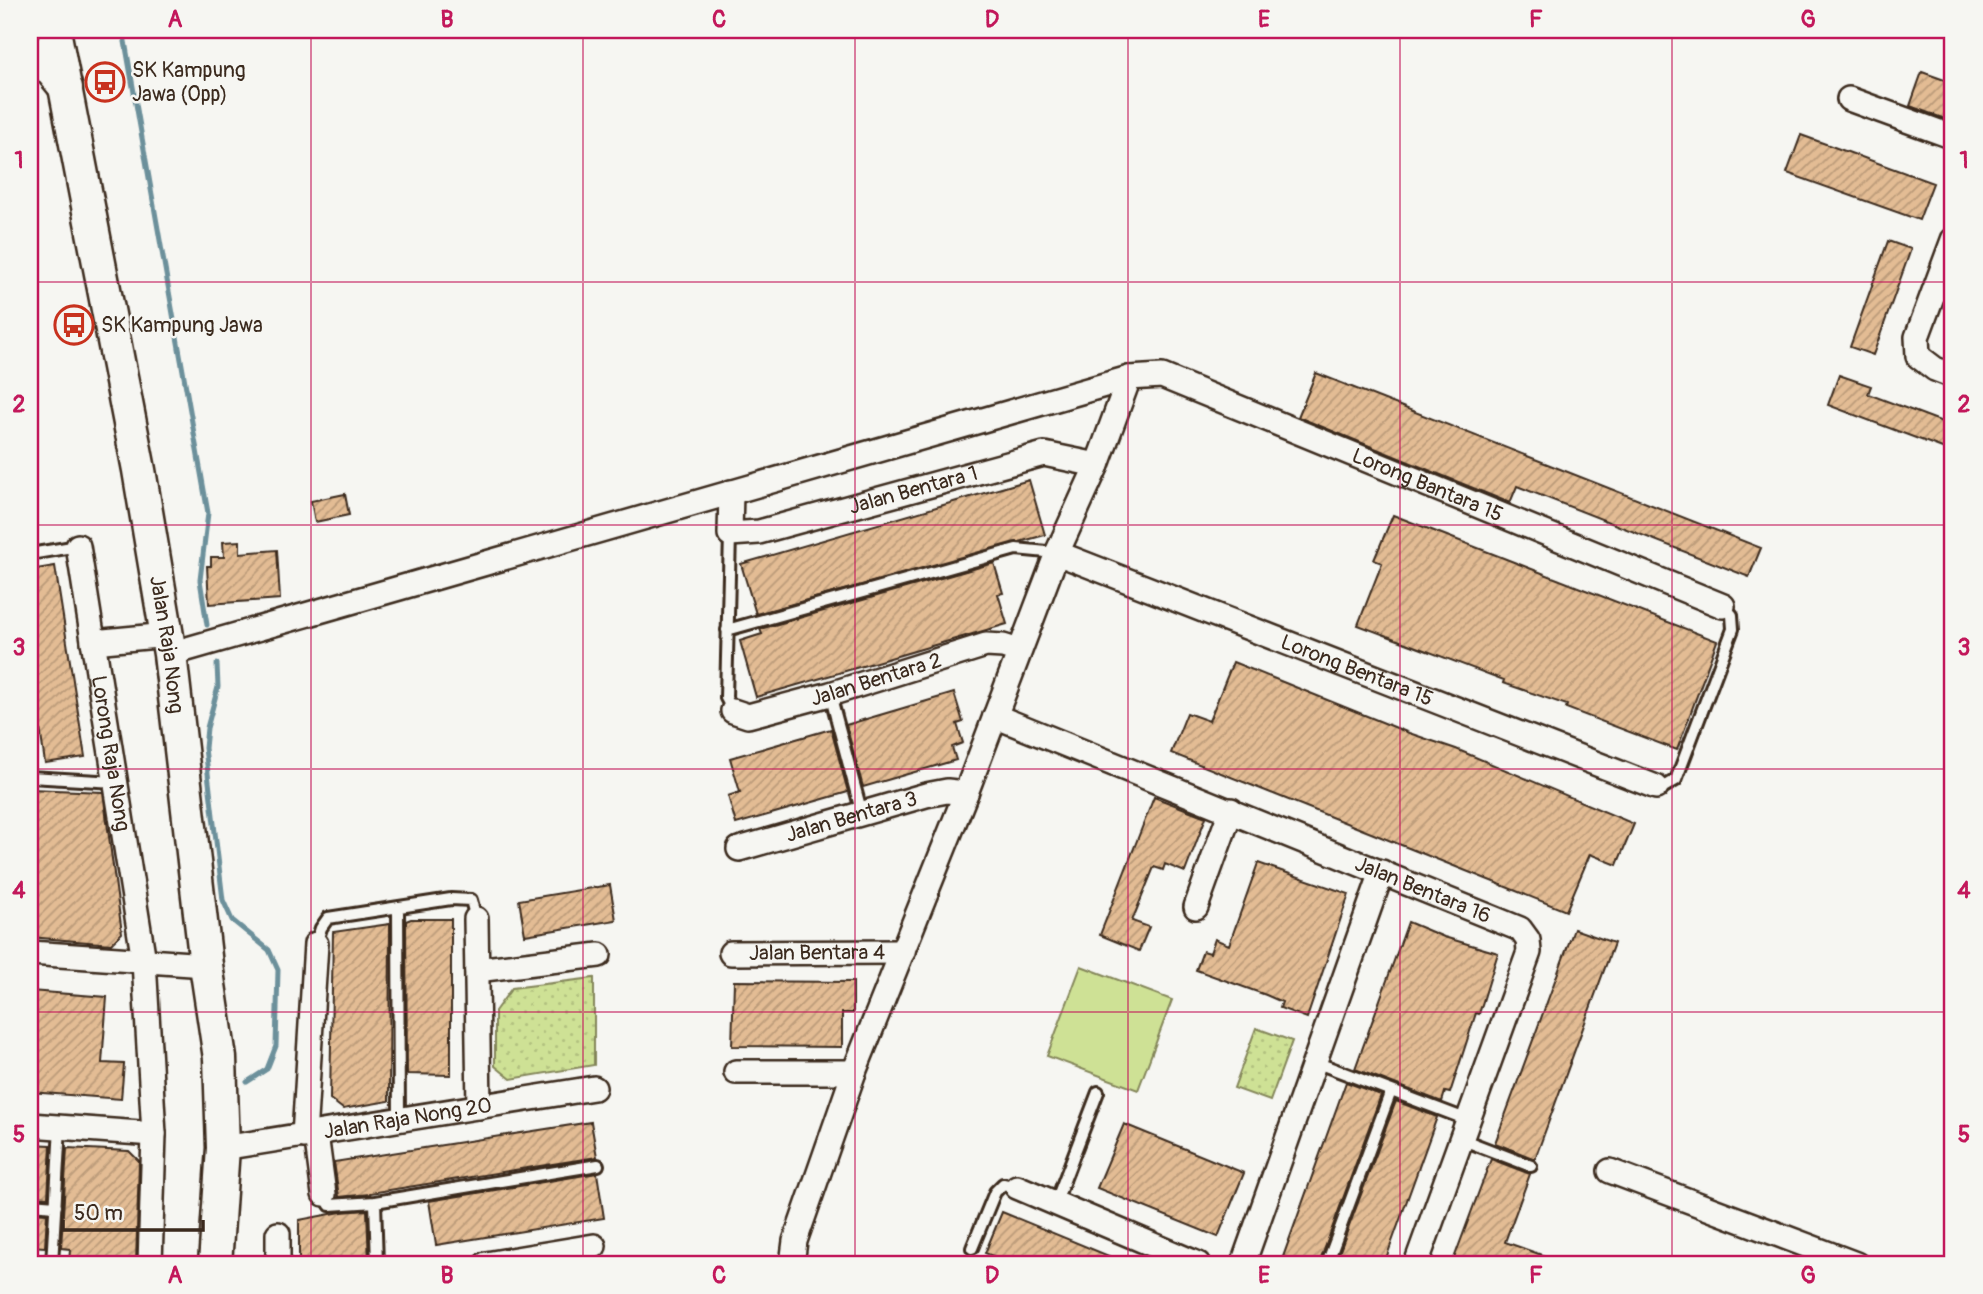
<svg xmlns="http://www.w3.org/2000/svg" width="1983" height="1294" font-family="Pangolin,sans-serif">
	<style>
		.grass { fill: #cee195; stroke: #84865a; stroke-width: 2 }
		.park { fill: url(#park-dots); stroke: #84865a; stroke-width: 2 }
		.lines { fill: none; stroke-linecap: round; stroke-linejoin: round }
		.stream { stroke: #6c909b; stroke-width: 5 }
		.building { fill: url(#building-hatch); stroke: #3b2a1e; stroke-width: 2 }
		.lane-casing { stroke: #3b2a1e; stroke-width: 16 }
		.street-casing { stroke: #3b2a1e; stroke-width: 28 }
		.secondary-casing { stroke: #3b2a1e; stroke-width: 37 }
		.lane { stroke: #f6f6f2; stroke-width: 10 }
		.street { stroke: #f6f6f2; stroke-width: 23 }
		.secondary { stroke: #f6f6f2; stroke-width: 32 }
		.grid { fill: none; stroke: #c2185b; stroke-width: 2; stroke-opacity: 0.55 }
		.labels { text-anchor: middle; stroke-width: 5; stroke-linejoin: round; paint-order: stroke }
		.poi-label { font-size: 21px; fill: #3b2a1e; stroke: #f6f6f2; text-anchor: start }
		.street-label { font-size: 21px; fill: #3b2a1e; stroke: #f6f6f2 }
		.neatline { fill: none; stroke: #c2185b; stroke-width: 2.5 }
		.grid-label { font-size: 23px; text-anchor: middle; font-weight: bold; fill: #c2185b }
	</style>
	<defs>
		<pattern id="park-dots" width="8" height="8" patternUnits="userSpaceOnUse" patternTransform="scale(1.75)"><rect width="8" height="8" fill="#cee195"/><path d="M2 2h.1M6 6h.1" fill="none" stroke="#b2c180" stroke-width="1.8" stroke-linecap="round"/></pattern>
		<pattern id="building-hatch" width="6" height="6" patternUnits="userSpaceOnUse" patternTransform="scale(1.75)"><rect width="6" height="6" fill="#e3bc94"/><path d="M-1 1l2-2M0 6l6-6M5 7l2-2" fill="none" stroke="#b99978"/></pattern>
	</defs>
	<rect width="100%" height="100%" fill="#f6f6f2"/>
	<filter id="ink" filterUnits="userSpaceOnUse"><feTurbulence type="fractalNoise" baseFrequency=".0143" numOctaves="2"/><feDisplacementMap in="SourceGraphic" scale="14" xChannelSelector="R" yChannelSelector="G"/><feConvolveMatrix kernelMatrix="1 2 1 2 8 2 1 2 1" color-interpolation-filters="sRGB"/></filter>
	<g filter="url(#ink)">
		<!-- grass -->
		<path class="grass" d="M1081 966 1172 1000 1138 1090 1047 1056Z"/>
		<!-- park -->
		<path class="park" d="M594 978V1065L511 1079 495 1066V1011L512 988Z
			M1256 1028 1292 1041 1270 1101 1234 1088Z"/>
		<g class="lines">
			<!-- stream -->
			<path class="stream" d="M123 30 208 513 200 580 207 625
				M217 664 218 687 207 728 205 748 223 900 232 920 269 950 278 970 276 1046 267 1069 247 1082"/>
		</g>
		<!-- building -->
		<path class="building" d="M1922 72 1953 83V122L1910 106Z
			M1801 135 1933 183 1919 220 1787 173Z
			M1888 241 1911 249 1873 355 1850 347Z
			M1316 373 1761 548 1749 577 1517 486 1510 503 1298 417Z
			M1839 375 1871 386 1868 394 1953 426V452L1828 405Z
			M1029 480 1045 535 756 614 741 564Z
			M345 494 349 515 315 522 311 501Z
			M1393 515 1717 641 1677 750 1566 708 1567 705 1503 683 1504 680 1358 625 1382 563 1374 560Z
			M240 541V553L277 550 280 599 209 604 207 566H211V557H224L223 542Z
			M994 563 1003 593 998 594 1007 624 756 697 740 641 762 634 760 629Z
			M55 566 85 757 45 763 30 659V570Z
			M1233 662 1409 733 1456 749 1634 824 1617 865 1590 854 1566 911 1171 753 1187 713 1209 721Z
			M954 693 963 722 957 724 963 743 952 747 956 760 863 787 846 725Z
			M831 729 848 792 736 824 728 796 740 792 730 758Z
			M30 789 103 792 122 933 111 944 30 937Z
			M1154 797 1206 817 1185 872 1165 864 1163 870 1154 867 1132 921 1149 927 1139 951 1100 935Z
			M1258 863 1349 894 1307 1018 1280 1008 1282 1002 1266 995 1196 970 1203 951 1210 953 1215 939 1229 945Z
			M610 885 616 920 525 935 519 900Z
			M411 919H451V1075L407 1074 406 921Z
			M1408 922 1444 937 1498 953 1479 1014 1476 1013 1450 1093 1445 1092 1442 1102 1355 1069Z
			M390 924 389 1101 343 1109 330 1099 333 932Z
			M1574 929 1614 943 1535 1159 1495 1143Z
			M734 981 853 982V1013H842V1047L732 1046Z
			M30 991 107 997 102 1063 124 1064 121 1099 30 1092Z
			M1346 1082 1381 1095 1319 1264H1302L1283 1257Z
			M1396 1101 1437 1117 1384 1264H1335Z
			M591 1122 597 1157 370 1193V1194L339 1197 334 1162Z
			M1124 1124 1244 1173 1218 1237 1097 1188Z
			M30 1144 51 1145 48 1197 30 1196Z
			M67 1148 129 1151 139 1161 136 1264H69L70 1249 61 1248Z
			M1491 1159 1530 1174 1505 1242 1562 1262 1561 1264H1452Z
			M597 1173 604 1218 436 1245 429 1201Z
			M367 1210 369 1264H299V1220L341 1212Z
			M30 1212 47 1213 45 1247 30 1246Z
			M1002 1212 1128 1264H1013L985 1253Z"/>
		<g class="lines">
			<!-- lane casing -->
			<g class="lane-casing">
				<path id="lane" d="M730 534 726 698 733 711
					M30 554 78 546
					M727 630 1016 549 1057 553
					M830 694 862 814
					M30 777 115 782
					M1656 787H1664L1676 780 1733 629 1732 615 1723 606
					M398 907 399 1120
					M316 944 321 928 328 918 451 899 471 900 476 919
					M1315 1062 1468 1120
					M1461 1139 1531 1166
					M324 1194 330 1205 375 1202 598 1165
					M375 1202 377 1264
					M30 1204 56 1206
					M1055 1204 1098 1092
					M972 1248 995 1192 1003 1184 1017 1187
					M52 1264 60 1127
					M1327 1264 1391 1091"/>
			</g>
			<!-- street casing -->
			<g class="street-casing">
				<g id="street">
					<path d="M1849 99 1953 137"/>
					<path d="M1953 240 1917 337 1918 356 1935 369 1953 376"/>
					<path id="s1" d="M731 492 730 534 759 532 1044 454 1097 465"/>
					<path id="s2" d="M78 546 144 961 154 1134 150 1264"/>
					<path id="s3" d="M1057 553 1656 787"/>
					<path d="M93 642 168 635"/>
					<path id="s4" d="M170 654 1129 378 1162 376 1723 606"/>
					<path id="s5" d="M733 711 748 716 830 694 986 645 1003 646 1019 651"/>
					<path id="s6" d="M995 716 1520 929 1528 940 1529 952 1416 1264"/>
					<path id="s7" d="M739 849 926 795 947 791 966 793"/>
					<path d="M1196 907 1231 810"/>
					<path d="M476 919 479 1107"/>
					<path d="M30 953 206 965"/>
					<path id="s8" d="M731 953 903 952"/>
					<path d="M477 970 599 955"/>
					<path d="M736 1072H854"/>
					<path d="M30 1125 154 1134"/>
					<path d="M316 1134 324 1194"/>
					<path d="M304 1136 316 944"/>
					<path id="s9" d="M223 1148 594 1088"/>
					<path d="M1610 1171 1856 1264"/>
					<path d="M1017 1187 1198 1264"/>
					<path d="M278 1264V1234"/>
					<path d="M486 1264 594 1246"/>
					<path d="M792 1264 795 1241 854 1072 966 793 1057 553 1097 465 1129 378"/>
					<path d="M1243 1264 1382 872"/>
				</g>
			</g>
			<!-- secondary casing -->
			<g class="secondary-casing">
				<g id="secondary">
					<path id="s10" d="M54 30 139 470 170 654 206 965 220 1058 223 1148 215 1264"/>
					<path d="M30 51 48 66 66 88"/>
				</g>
			</g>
			<!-- lane -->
			<use href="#lane" class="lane"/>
			<!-- street -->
			<use href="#street" class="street"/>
			<!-- secondary -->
			<use href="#secondary" class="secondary"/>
		</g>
	</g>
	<!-- grid -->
	<path class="grid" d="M311 30V1264M583 30V1264M855 30V1264M1128 30V1264M1400 30V1264M1672 30V1264M30 282H1953M30 525H1953M30 769H1953M30 1012H1953"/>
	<!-- icons -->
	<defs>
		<g id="bus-ring" transform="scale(2.0125)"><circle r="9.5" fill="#f6f6f2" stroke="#c8321e" stroke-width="1.5"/><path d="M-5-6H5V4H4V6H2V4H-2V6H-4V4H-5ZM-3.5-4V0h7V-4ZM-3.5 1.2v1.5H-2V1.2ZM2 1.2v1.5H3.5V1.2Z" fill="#c8321e"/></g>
	</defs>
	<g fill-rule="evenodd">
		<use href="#bus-ring" x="105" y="82"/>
		<use href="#bus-ring" x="74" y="325"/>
	</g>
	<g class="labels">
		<!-- poi labels -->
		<g class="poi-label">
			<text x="132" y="77">SK Kampung<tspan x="132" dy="24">Jawa (Opp)</tspan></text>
			<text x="101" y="332">SK Kampung Jawa</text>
		</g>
		<!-- street labels -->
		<g class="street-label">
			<text dy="7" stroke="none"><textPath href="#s4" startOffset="1318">Lorong Bantara 15</textPath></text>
			<text dy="7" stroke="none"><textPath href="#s1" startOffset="231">Jalan Bentara 1</textPath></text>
			<text dy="7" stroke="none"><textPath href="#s10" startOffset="625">Jalan Raja Nong</textPath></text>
			<text dy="7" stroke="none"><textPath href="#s3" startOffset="322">Lorong Bentara 15</textPath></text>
			<text dy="7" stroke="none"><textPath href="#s5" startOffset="149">Jalan Bentara 2</textPath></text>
			<text dy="7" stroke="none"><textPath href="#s2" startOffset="210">Lorong Raja Nong</textPath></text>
			<text dy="7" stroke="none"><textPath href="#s7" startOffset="117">Jalan Bentara 3</textPath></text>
			<text dy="7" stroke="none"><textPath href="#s6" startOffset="462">Jalan Bentara 16</textPath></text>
			<text dy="7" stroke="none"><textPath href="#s8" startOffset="86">Jalan Bentara 4</textPath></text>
			<text dy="7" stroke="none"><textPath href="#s9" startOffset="187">Jalan Raja Nong 20</textPath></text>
		</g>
	</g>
	<!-- margin -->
	<rect width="1983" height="1294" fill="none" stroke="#f6f6f2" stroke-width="77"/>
	<!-- scale -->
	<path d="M63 1220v10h140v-10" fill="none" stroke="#3b2a1e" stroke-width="3.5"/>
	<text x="74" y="1220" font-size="21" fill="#3b2a1e" stroke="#f6f6f2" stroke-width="5" paint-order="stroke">50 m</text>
	<rect x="38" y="38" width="1906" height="1218" class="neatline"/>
	<g class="grid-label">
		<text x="175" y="27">A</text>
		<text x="447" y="27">B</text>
		<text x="719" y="27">C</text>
		<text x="992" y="27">D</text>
		<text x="1264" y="27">E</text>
		<text x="1536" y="27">F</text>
		<text x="1808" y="27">G</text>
		<text x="19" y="168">1</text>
		<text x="1964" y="168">1</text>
		<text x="19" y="412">2</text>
		<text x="1964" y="412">2</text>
		<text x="19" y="655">3</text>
		<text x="1964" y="655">3</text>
		<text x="19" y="898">4</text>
		<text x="1964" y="898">4</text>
		<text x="19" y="1142">5</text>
		<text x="1964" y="1142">5</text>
		<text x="175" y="1283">A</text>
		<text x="447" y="1283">B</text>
		<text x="719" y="1283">C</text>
		<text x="992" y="1283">D</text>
		<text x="1264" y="1283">E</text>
		<text x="1536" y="1283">F</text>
		<text x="1808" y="1283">G</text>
	</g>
</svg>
